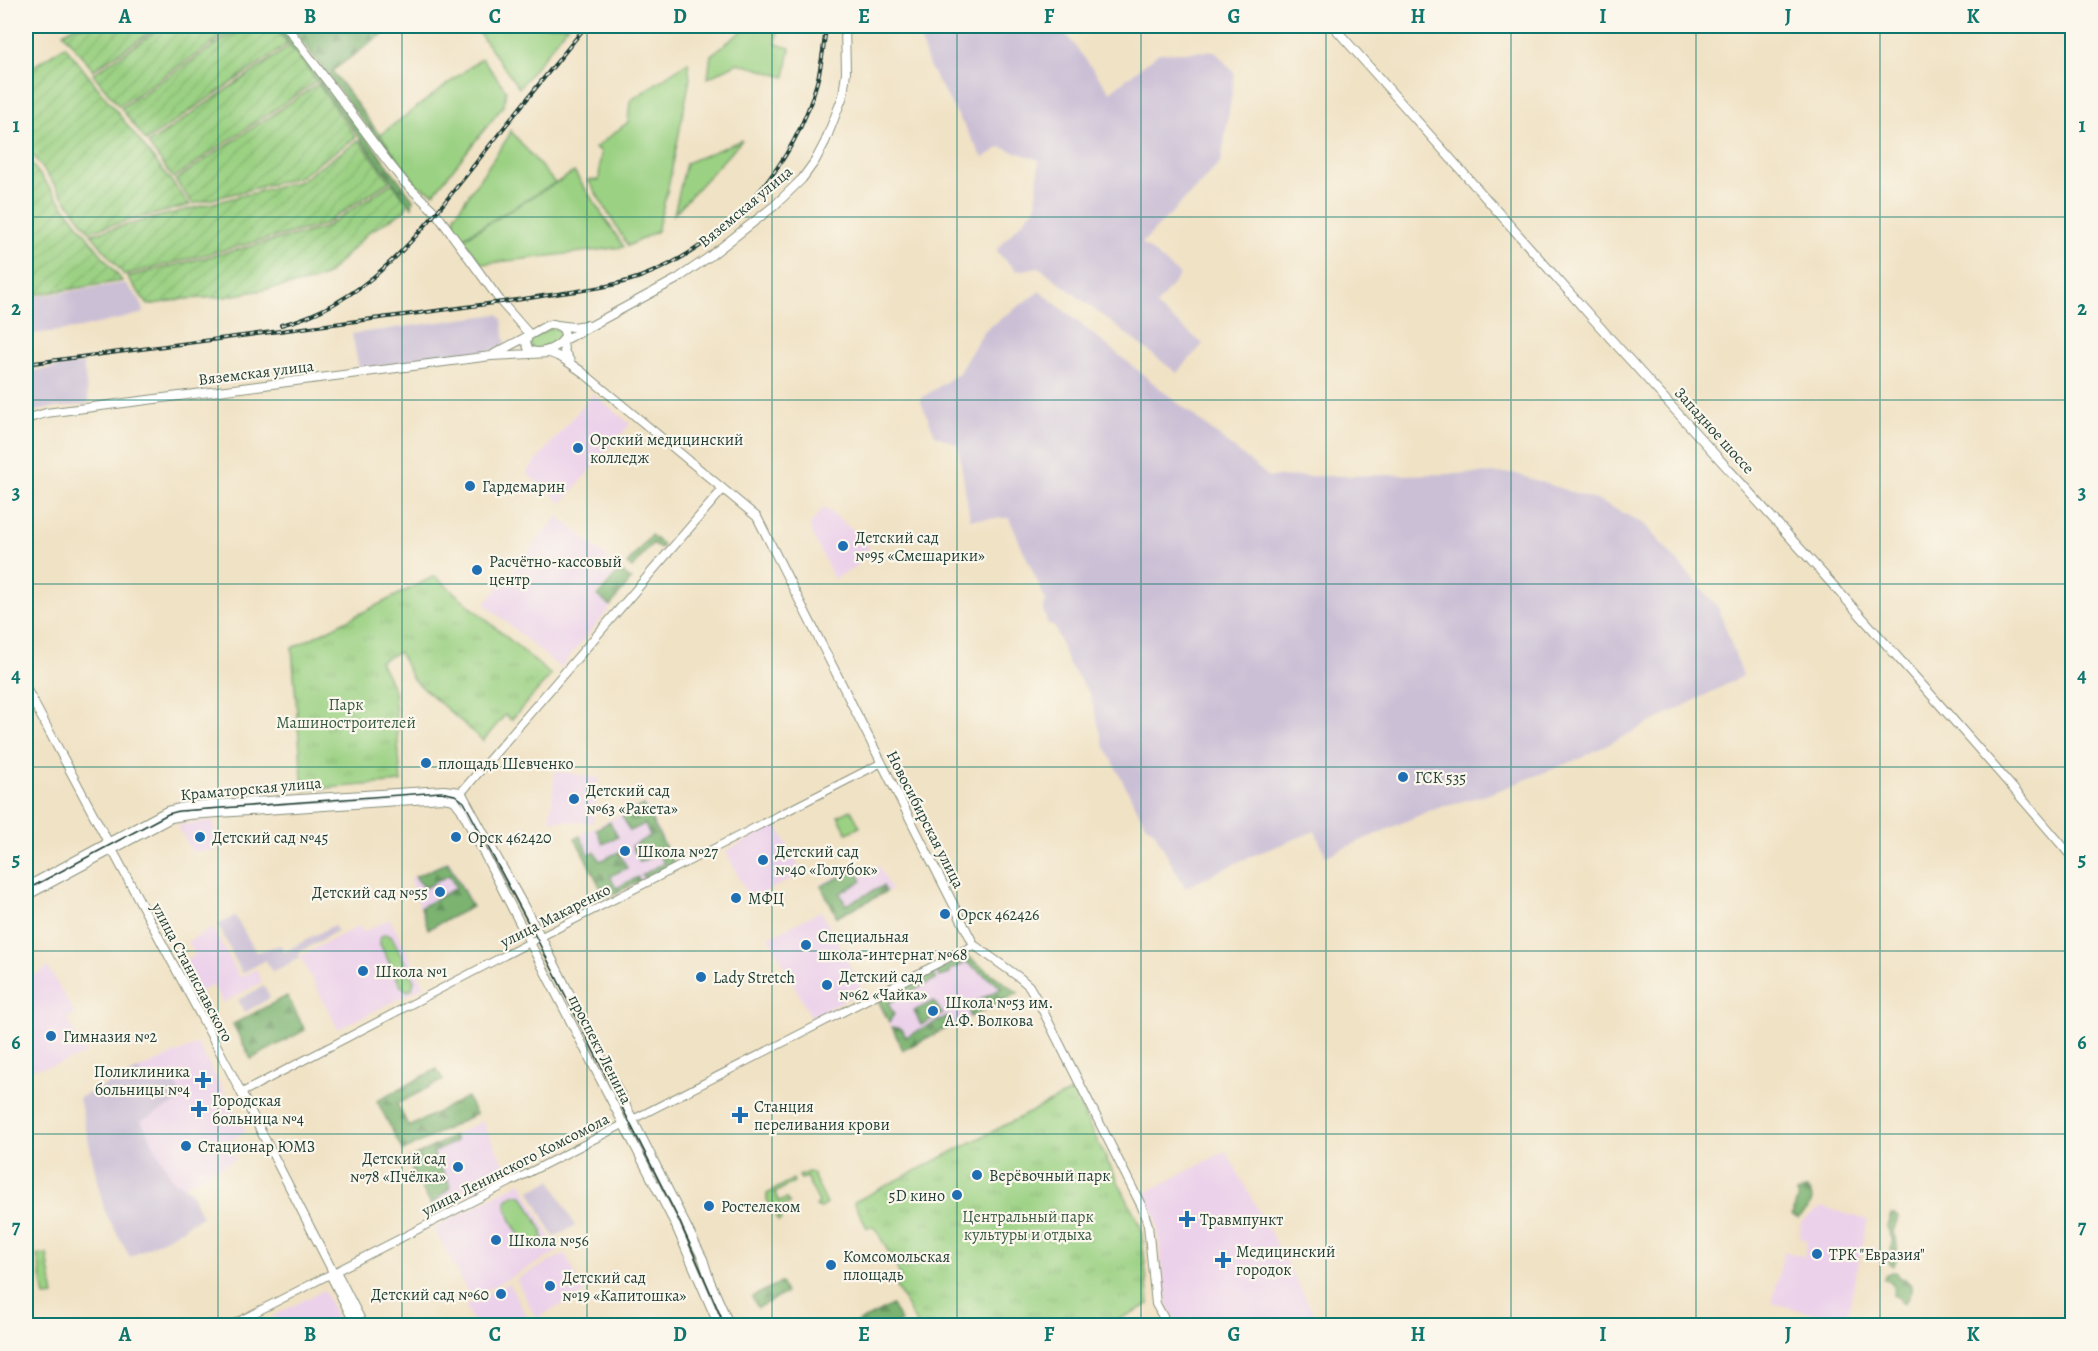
<svg xmlns="http://www.w3.org/2000/svg" width="2098" height="1351" font-family="Alegreya,serif">
	<style>
		.built { fill: #ecd1ea }
		.industrial { fill: #cbbfd5 }
		.grass { fill: #9bd183; stroke: #5d875c; stroke-width: 1.5 }
		.forest { fill: url(#forest-firs); stroke: #4e7852; stroke-width: 1.5 }
		.park { fill: url(#park-tufts); stroke: #5d875c; stroke-width: 1.5 }
		.garden { fill: url(#garden-furrows); stroke: #5d875c; stroke-width: 1.5 }
		.lines { fill: none; stroke-linecap: round; stroke-linejoin: round }
		.minor-casing { stroke: #88907c; stroke-width: 9 }
		.major-casing { stroke: #88907c; stroke-width: 10 }
		.minor { stroke: #fff; stroke-width: 7 }
		.major { stroke: #fff; stroke-width: 8 }
		.tram { stroke: #1f3d34; stroke-width: 1.5 }
		.rail-casing { stroke: #1f3d34; stroke-width: 4 }
		.rail { stroke: #fbf7ec; stroke-width: 1.5; stroke-dasharray: 4.5; stroke-linecap: butt }
		.grid { fill: none; stroke: #0f766e; stroke-width: 1.5; stroke-opacity: 0.55 }
		.poi-dot { fill: #1f6fb2; stroke: #fbf7ec; stroke-width: 2 }
		.labels { text-anchor: middle; stroke-width: 4.5; stroke-linejoin: round; paint-order: stroke }
		.street-label { font-size: 16px; fill: #1f3d34; stroke: #fbf7ec }
		.poi-label { font-size: 16px; fill: #1f3d34; stroke: #fbf7ec; text-anchor: start }
		.park-label { font-size: 16px; fill: #385b44; stroke: #fbf7ec }
		.neatline { fill: none; stroke: #0f766e; stroke-width: 2 }
		.grid-label { font-size: 20px; text-anchor: middle; font-weight: bold; fill: #0f766e }
	</style>
	<defs>
		<pattern id="forest-firs" width="22" height="20" patternUnits="userSpaceOnUse" patternTransform="scale(1.5)"><rect width="22" height="20" fill="#7cb371"/><path d="M5 1l3.5 6h-7zM16 11l3.5 6h-7z" fill="#65935e"/></pattern>
		<pattern id="park-tufts" width="24" height="20" patternUnits="userSpaceOnUse" patternTransform="scale(1.5)"><rect width="24" height="20" fill="#9bd183"/><path d="M3 7l-1-3M5 7V3M7 7l1-3M15 17l-1-3M17 17v-4M19 17l1-3" fill="none" stroke="#85b472"/></pattern>
		<pattern id="garden-furrows" width="10" height="10" patternUnits="userSpaceOnUse" patternTransform="scale(1.5)"><rect width="10" height="10" fill="#9bd183"/><path d="M-1 1l2-2M0 10L10 0M9 11l2-2" fill="none" stroke="#85b472"/></pattern>
	</defs>
	<rect width="100%" height="100%" fill="#fbf7ec"/>
	<filter id="ink" filterUnits="userSpaceOnUse"><feTurbulence type="fractalNoise" baseFrequency=".0167" numOctaves="2"/><feDisplacementMap in="SourceGraphic" scale="12" xChannelSelector="R" yChannelSelector="G"/><feConvolveMatrix kernelMatrix="1 2 1 2 8 2 1 2 1" color-interpolation-filters="sRGB"/></filter>
	<filter id="wash" filterUnits="userSpaceOnUse"><feTurbulence type="fractalNoise" baseFrequency=".008" numOctaves="4" result="noise"/><feDisplacementMap in="SourceGraphic" scale="24" xChannelSelector="R" yChannelSelector="G"/><feGaussianBlur stdDeviation="1.35" result="paint"/><feColorMatrix in="noise" values="0 0 0 0 0 0 0 0 0 0 0 0 0 0 0 0 0 1.4 0 .05"/><feComposite in="paint" operator="in"/></filter>
	<g filter="url(#wash)">
		<rect width="100%" height="100%" fill="#f0e2c5"/>
		<!-- built -->
		<path class="built" d="M593 394 630 424 562 503 526 473Z
			M824 507 868 542V550L856 567 834 579 811 531 810 525Z
			M558 516 619 568 597 594 611 607 560 668 485 604Z
			M555 771 599 778 593 823 550 820Z
			M645 803 675 864 606 899 575 837Z
			M214 821 217 850 192 852 177 825Z
			M777 825 802 873 750 900 726 851Z
			M449 860 473 907 428 930 410 879Z
			M856 866 861 875 879 866 891 890 837 918 820 885Z
			M821 911 863 991 811 1017 769 937Z
			M390 919 425 986 338 1029 300 956 359 926 363 932Z
			M213 928 240 977 256 969 262 982 223 1003 213 985 199 992 182 962 195 955 188 941Z
			M967 955 1019 993 903 1051 877 1000Z
			M48 967 75 1014 67 1018 86 1054 56 1065 26 1070V980Z
			M198 1044 246 1132 227 1142 236 1159 184 1186 174 1183 141 1121 184 1098 148 1084 139 1069Z
			M482 1121 509 1174 434 1213 406 1160Z
			M1226 1151 1304 1295 1320 1325H1178L1167 1305 1156 1218 1143 1194Z
			M521 1182 558 1252 471 1298 434 1228Z
			M1822 1207 1868 1220 1846 1321 1772 1303 1784 1251 1804 1257 1807 1240 1799 1238 1802 1221Z
			M565 1254 585 1293 536 1318 516 1279Z
			M509 1283 529 1321 520 1325H475L465 1306Z
			M324 1290 340 1325H272L277 1323 273 1316Z"/>
		<!-- industrial -->
		<path class="industrial" d="M916 26H1060L1110 92 1159 53 1215 51 1235 74 1221 162 1142 243 1180 275 1156 306 1203 344 1177 373 1039 267 1017 271 998 253 997 249 1036 207 1039 160 1001 147 983 158 929 66Z
			M125 283 140 300 144 313 81 328 26 335V298Z
			M1040 291 1269 477 1513 473 1599 501 1643 523 1718 607 1743 676 1581 758 1486 795 1436 808 1326 856 1315 831 1244 859 1185 888 1154 831 1145 824 1104 745 1090 694 1068 663 1054 626 1048 624 1043 610 1046 601 1009 518 970 519 958 445 935 435 920 399 958 374 984 331Z
			M498 314 502 319 505 344 491 351 359 369 352 334Z
			M83 363 89 404 42 409 26 414V372Z
			M235 916 256 952 281 945 284 952 334 925 337 931 298 953 300 958 272 972 266 960 242 973 218 925Z
			M264 986 270 998 245 1012 238 1000Z
			M139 1069 148 1084 173 1078 184 1099 141 1121 174 1182 184 1186 191 1192 202 1217 185 1226V1228L130 1257 104 1210 79 1098Z
			M551 1180 575 1226 554 1237 530 1191Z"/>
		<!-- grass -->
		<path class="grass" d="M474 26H568L519 88Z
			M749 26H778L776 44 790 48 785 77 738 63 708 78 711 55Z
			M482 58 506 90 504 105 434 193 417 185 380 135Z
			M688 62 690 79 668 188 657 231 628 246 588 180H599L601 151 595 148 628 122 630 101Z
			M510 130 555 183 462 238 454 224 455 215 509 136Z
			M742 140 674 214 686 163Z
			M574 172 624 247 482 264 463 239Z
			M552 327 558 329 561 335 557 343 533 350 529 340Z
			M385 934 392 937 414 981 412 989 408 991 401 986 380 944V938Z
			M808 1172 812 1173 827 1204 820 1208 816 1206 819 1202 806 1177 801 1179 799 1176Z
			M793 1179 794 1182 775 1193 779 1202 786 1199 790 1203 777 1209 782 1219 778 1221 767 1200V1194Z
			M513 1195H520L525 1199 542 1231 543 1239C527 1263 505 1213 506 1202Z"/>
		<!-- forest -->
		<path class="forest" d="M276 26H282L413 199 412 207Z
			M290 26H394L332 71 417 185H412Z
			M651 535 663 545 660 549 653 543 632 568 627 564Z
			M620 570 631 580 610 606 598 596Z
			M644 805 674 864 644 879 642 875 664 863 658 853 640 862 632 846 650 836 645 824 630 831 622 816Z
			M610 822 618 837 603 844 596 829Z
			M580 836 589 854 595 852 600 861 619 852 627 868 610 876 616 888 638 877 640 881 606 898 575 838Z
			M448 862 472 907 428 929 421 907 456 888 449 875 425 888 415 877Z
			M856 869 862 881 840 893 846 905 883 886 886 892 837 917 821 886Z
			M967 956 1018 993 970 1017 969 1006 1002 988 966 962 949 971 950 974 939 977 936 971Z
			M933 972 936 979 888 1003 894 1014 889 1022 878 1000Z
			M287 996 305 1030 251 1059 233 1024Z
			M934 1001 942 1014 921 1025 914 1011Z
			M948 1016 953 1025 903 1050 892 1027 902 1029 906 1037Z
			M437 1069 443 1080 397 1104 409 1127 467 1097 476 1114 403 1151 377 1101Z
			M454 1136 456 1141 433 1153 451 1187 431 1205 407 1160Z
			M1807 1189C1818 1199 1808 1210 1798 1218L1792 1215 1798 1197 1797 1193Z
			M1891 1215H1895L1898 1217 1893 1232C1899 1241 1898 1256 1894 1266L1890 1265 1889 1260 1893 1255 1891 1249C1896 1240 1889 1235 1887 1226Z
			M1891 1272H1896L1898 1277 1905 1279 1911 1285V1291L1905 1303H1902L1899 1298 1893 1295C1894 1286 1894 1283 1884 1279L1885 1275Z
			M781 1282 786 1293 758 1308 752 1297Z
			M892 1305 901 1322 894 1325H853Z"/>
		<!-- park -->
		<path class="park" d="M435 576 551 675 511 720 505 715 483 741 413 679 399 652 380 661 394 690 401 782 303 790 292 648Z
			M851 810 860 827 847 833 838 816Z
			M1072 1091 1141 1227 1149 1304 1108 1325H917L895 1284 900 1277 898 1270 877 1231 873 1227 867 1228 854 1202Z
			M47 1254 54 1296 45 1297 37 1255Z"/>
		<!-- garden -->
		<path class="garden" d="M75 26H160L93 70 63 33Z
			M164 26H239L119 106 93 74Z
			M244 26H274L288 44 146 141 121 108Z
			M65 46 190 205 89 231 26 146V71Z
			M290 46 317 81 173 178 148 144Z
			M318 84 356 137 299 177 193 204 175 180Z
			M359 140 390 181 323 225 124 275 91 234 300 181Z
			M26 157 122 281 26 296Z
			M392 183 408 203 404 211 369 232 327 275 312 281 224 297 184 299 148 305 127 277 324 228Z"/>
	</g>
	<g filter="url(#ink)">
		<g class="lines">
			<!-- minor casing -->
			<g class="minor-casing">
				<path id="minor" d="M241 1093 519 948 881 763
					M229 1326 974 945"/>
			</g>
			<!-- major casing -->
			<g class="major-casing">
				<path id="major" d="M286 26 388 162 404 182 436 213 501 302 530 335 494 354
					M1333 26C1428 133 1523 241 1619 348 1771 517 1925 684 2072 857
					M554 324C583 334 546 359 529 350L526 343 528 336 548 325Z
					M557 325 573 327 586 325
					M570 361 564 351 563 341 677 279 709 257 774 206 802 179 815 161 825 142 843 96 846 72 845 26
					M26 419 46 413 491 356 550 353 562 358 581 371 757 517 974 945 1020 978 1029 986 1040 1005 1142 1207 1148 1225 1156 1304 1168 1326
					M26 688 227 1065 333 1272 332 1278 356 1326
					M459 795 723 489
					M26 887 167 811 189 806 444 790 461 792 543 941 703 1259 710 1281 730 1326
					M26 896 171 818 189 815 443 798 454 800 461 809 675 1224 719 1326
					M333 1272 338 1275 364 1326"/>
			</g>
			<!-- minor -->
			<use href="#minor" class="minor"/>
			<!-- major -->
			<use href="#major" class="major"/>
			<!-- tram -->
			<path class="tram" d="M26 890 168 814 179 811 441 792 455 795 464 802 537 939 680 1222 725 1326"/>
			<!-- rail casing -->
			<g class="rail-casing">
				<path id="rail" d="M281 325C373 302 427 224 483 154 517 111 552 68 586 26
					M26 364C141 349 256 334 372 319 428 312 485 305 542 296 575 291 609 288 640 277 725 246 794 168 817 82 822 64 824 45 826 26"/>
			</g>
			<!-- rail -->
			<use href="#rail" class="rail"/>
		</g>
	</g>
	<!-- grid -->
	<path class="grid" d="M218 26V1326M402 26V1326M587 26V1326M772 26V1326M957 26V1326M1141 26V1326M1326 26V1326M1511 26V1326M1696 26V1326M1880 26V1326M26 217H2072M26 400H2072M26 584H2072M26 767H2072M26 951H2072M26 1134H2072"/>
	<!-- markers -->
	<g class="poi-dot">
		<circle cx="578" cy="448" r="6"/>
		<circle cx="470" cy="486" r="6"/>
		<circle cx="843" cy="546" r="6"/>
		<circle cx="477" cy="570" r="6"/>
		<circle cx="426" cy="763" r="6"/>
		<circle cx="1403" cy="777" r="6"/>
		<circle cx="574" cy="799" r="6"/>
		<circle cx="200" cy="837" r="6"/>
		<circle cx="456" cy="837" r="6"/>
		<circle cx="625" cy="851" r="6"/>
		<circle cx="763" cy="860" r="6"/>
		<circle cx="440" cy="892" r="6"/>
		<circle cx="736" cy="898" r="6"/>
		<circle cx="945" cy="914" r="6"/>
		<circle cx="806" cy="945" r="6"/>
		<circle cx="363" cy="971" r="6"/>
		<circle cx="701" cy="977" r="6"/>
		<circle cx="827" cy="985" r="6"/>
		<circle cx="933" cy="1011" r="6"/>
		<circle cx="51" cy="1036" r="6"/>
		<path d="M200 1071h6v6h6v6h-6v6h-6v-6h-6v-6h6z"/>
		<path d="M196 1100h6v6h6v6h-6v6h-6v-6h-6v-6h6z"/>
		<path d="M737 1106h6v6h6v6h-6v6h-6v-6h-6v-6h6z"/>
		<circle cx="186" cy="1146" r="6"/>
		<circle cx="458" cy="1167" r="6"/>
		<circle cx="977" cy="1175" r="6"/>
		<circle cx="957" cy="1195" r="6"/>
		<circle cx="709" cy="1206" r="6"/>
		<path d="M1184 1210h6v6h6v6h-6v6h-6v-6h-6v-6h6z"/>
		<circle cx="496" cy="1240" r="6"/>
		<circle cx="1817" cy="1254" r="6"/>
		<path d="M1220 1251h6v6h6v6h-6v6h-6v-6h-6v-6h6z"/>
		<circle cx="831" cy="1265" r="6"/>
		<circle cx="550" cy="1286" r="6"/>
		<circle cx="501" cy="1294" r="6"/>
	</g>
	<g class="labels">
		<!-- street labels -->
		<g class="street-label">
			<text transform="translate(745 206) rotate(-40)" y="6">Вяземская улица</text>
			<text transform="translate(256 372) rotate(-7)" y="6">Вяземская улица</text>
			<text transform="translate(1715 430) rotate(48)" y="6">Западное шоссе</text>
			<text transform="translate(251 788) rotate(-5)" y="6">Краматорская улица</text>
			<text transform="translate(926 819) rotate(63)" y="6">Новосибирская улица</text>
			<text transform="translate(555 915) rotate(-27)" y="6">улица Макаренко</text>
			<text transform="translate(193 972) rotate(62)" y="6">улица Станиславского</text>
			<text transform="translate(601 1049) rotate(63)" y="6">проспект Ленина</text>
			<text transform="translate(515 1164) rotate(-27)" y="6">улица Ленинского Комсомола</text>
		</g>
		<!-- poi labels -->
		<g class="poi-label">
			<text x="590" y="445">Орский медицинский<tspan x="590" dy="18">колледж</tspan></text>
			<text x="482" y="492">Гардемарин</text>
			<text x="855" y="543">Детский сад<tspan x="855" dy="18">№95 «Смешарики»</tspan></text>
			<text x="489" y="567">Расчётно-кассовый<tspan x="489" dy="18">центр</tspan></text>
			<text x="438" y="769">площадь Шевченко</text>
			<text x="1415" y="783">ГСК 535</text>
			<text x="586" y="796">Детский сад<tspan x="586" dy="18">№63 «Ракета»</tspan></text>
			<text x="212" y="843">Детский сад №45</text>
			<text x="468" y="843">Орск 462420</text>
			<text x="637" y="857">Школа №27</text>
			<text x="775" y="857">Детский сад<tspan x="775" dy="18">№40 «Голубок»</tspan></text>
			<text x="428" y="898" text-anchor="end">Детский сад №55</text>
			<text x="748" y="904">МФЦ</text>
			<text x="957" y="920">Орск 462426</text>
			<text x="818" y="942">Специальная<tspan x="818" dy="18">школа-интернат №68</tspan></text>
			<text x="375" y="977">Школа №1</text>
			<text x="839" y="982">Детский сад<tspan x="839" dy="18">№62 «Чайка»</tspan></text>
			<text x="713" y="983">Lady Stretch</text>
			<text x="945" y="1008">Школа №53 им.<tspan x="945" dy="18">А.Ф. Волкова</tspan></text>
			<text x="63" y="1042">Гимназия №2</text>
			<text x="190" y="1077" text-anchor="end">Поликлиника<tspan x="190" dy="18">больницы №4</tspan></text>
			<text x="212" y="1106">Городская<tspan x="212" dy="18">больница №4</tspan></text>
			<text x="754" y="1112">Станция<tspan x="754" dy="18">переливания крови</tspan></text>
			<text x="198" y="1152">Стационар ЮМЗ</text>
			<text x="446" y="1164" text-anchor="end">Детский сад<tspan x="446" dy="18">№78 «Пчёлка»</tspan></text>
			<text x="989" y="1181">Верёвочный парк</text>
			<text x="945" y="1201" text-anchor="end">5D кино</text>
			<text x="721" y="1212">Ростелеком</text>
			<text x="1200" y="1225">Травмпункт</text>
			<text x="508" y="1246">Школа №56</text>
			<text x="1236" y="1257">Медицинский<tspan x="1236" dy="18">городок</tspan></text>
			<text x="1829" y="1260">ТРК "Евразия"</text>
			<text x="843" y="1262">Комсомольская<tspan x="843" dy="18">площадь</tspan></text>
			<text x="562" y="1283">Детский сад<tspan x="562" dy="18">№19 «Капитошка»</tspan></text>
			<text x="489" y="1300" text-anchor="end">Детский сад №60</text>
		</g>
		<!-- park labels -->
		<g class="park-label">
			<text x="346" y="710">Парк<tspan x="346" dy="18">Машиностроителей</tspan></text>
			<text x="1028" y="1222">Центральный парк<tspan x="1028" dy="18">культуры и отдыха</tspan></text>
		</g>
	</g>
	<!-- margin -->
	<rect width="2098" height="1351" fill="none" stroke="#fbf7ec" stroke-width="66"/>
	<rect x="33" y="33" width="2032" height="1285" class="neatline"/>
	<g class="grid-label">
		<text x="125" y="23">A</text>
		<text x="310" y="23">B</text>
		<text x="495" y="23">C</text>
		<text x="680" y="23">D</text>
		<text x="864" y="23">E</text>
		<text x="1049" y="23">F</text>
		<text x="1234" y="23">G</text>
		<text x="1418" y="23">H</text>
		<text x="1603" y="23">I</text>
		<text x="1788" y="23">J</text>
		<text x="1973" y="23">K</text>
		<text x="16" y="132">1</text>
		<text x="2082" y="132">1</text>
		<text x="16" y="315">2</text>
		<text x="2082" y="315">2</text>
		<text x="16" y="499">3</text>
		<text x="2082" y="499">3</text>
		<text x="16" y="682">4</text>
		<text x="2082" y="682">4</text>
		<text x="16" y="866">5</text>
		<text x="2082" y="866">5</text>
		<text x="16" y="1049">6</text>
		<text x="2082" y="1049">6</text>
		<text x="16" y="1233">7</text>
		<text x="2082" y="1233">7</text>
		<text x="125" y="1341">A</text>
		<text x="310" y="1341">B</text>
		<text x="495" y="1341">C</text>
		<text x="680" y="1341">D</text>
		<text x="864" y="1341">E</text>
		<text x="1049" y="1341">F</text>
		<text x="1234" y="1341">G</text>
		<text x="1418" y="1341">H</text>
		<text x="1603" y="1341">I</text>
		<text x="1788" y="1341">J</text>
		<text x="1973" y="1341">K</text>
	</g>
</svg>
